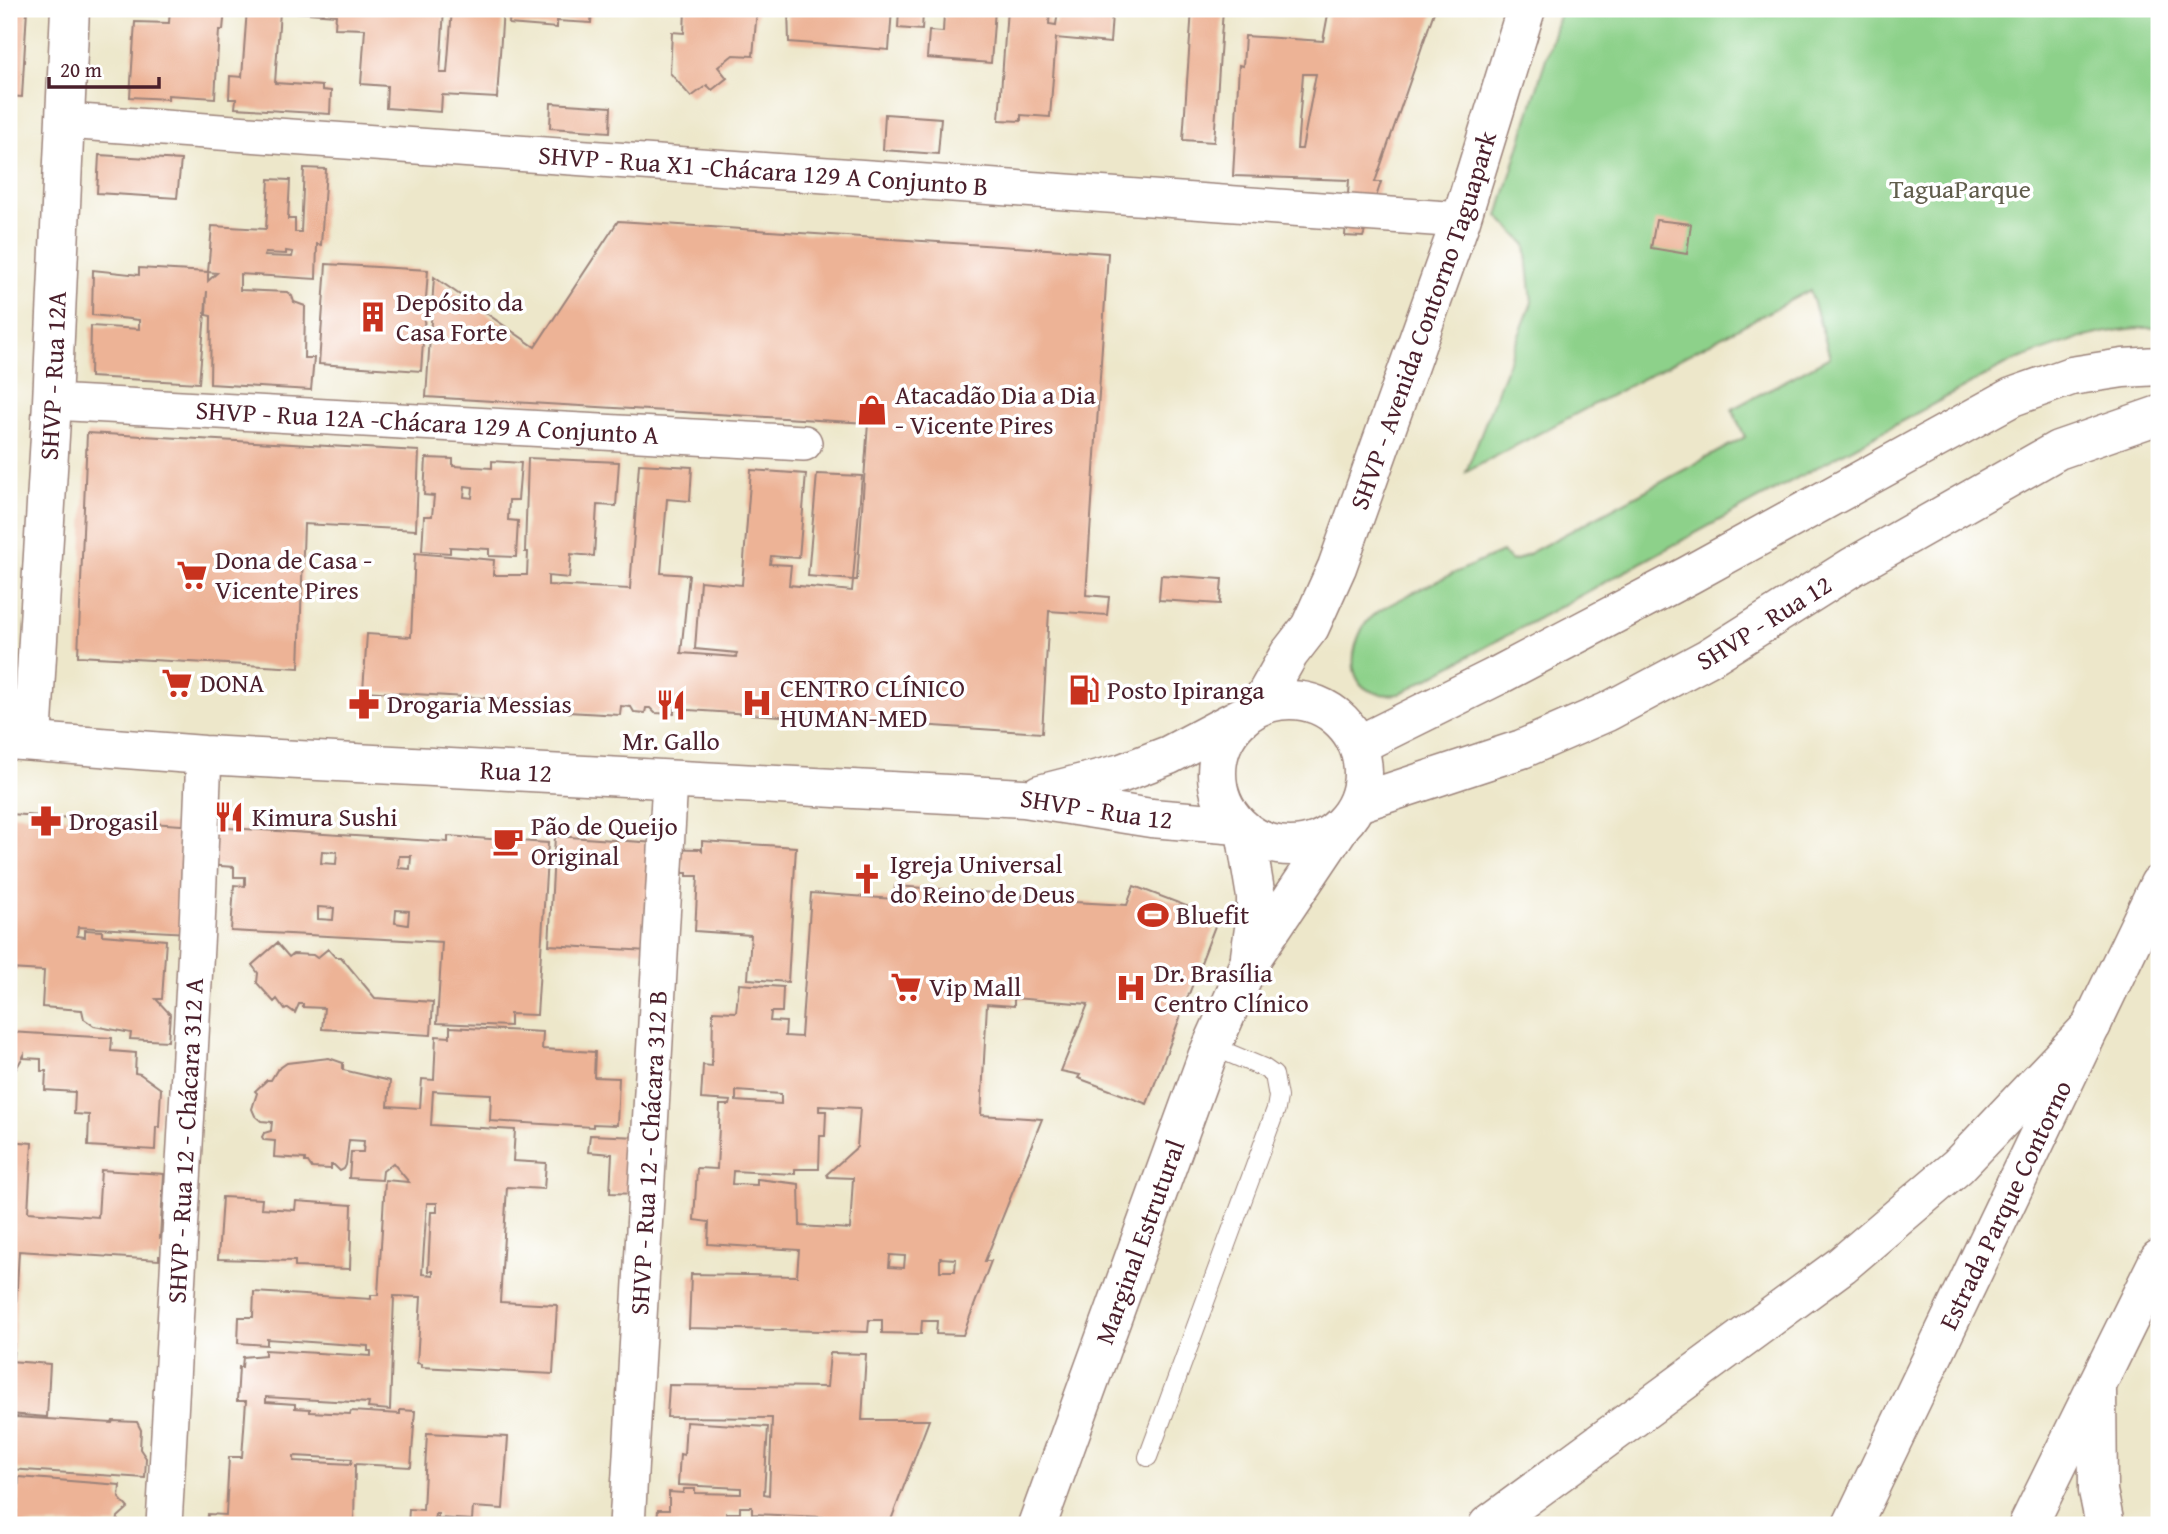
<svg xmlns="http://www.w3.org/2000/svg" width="2168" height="1534" font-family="'Gentium Book Plus',serif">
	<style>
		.green { fill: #8dd18a; stroke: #6c785a; stroke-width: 2 }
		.building { fill: #edb396; fill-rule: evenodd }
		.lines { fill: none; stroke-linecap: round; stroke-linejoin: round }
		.lane-casing { stroke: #9c837a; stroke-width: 20 }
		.street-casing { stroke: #9c837a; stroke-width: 38 }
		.secondary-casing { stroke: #9c837a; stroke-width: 41 }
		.highway-casing { stroke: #9c837a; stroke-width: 41 }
		.lane { stroke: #fff; stroke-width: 18 }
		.street { stroke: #fff; stroke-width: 35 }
		.secondary { stroke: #fff; stroke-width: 38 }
		.highway { stroke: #fff; stroke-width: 38 }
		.labels { text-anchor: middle; stroke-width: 7; stroke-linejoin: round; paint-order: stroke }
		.street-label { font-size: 26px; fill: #4a1f2b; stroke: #fff }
		.park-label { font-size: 26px; fill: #615d4c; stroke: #fff }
		.poi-label { font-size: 26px; fill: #4a1f2b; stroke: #fff; text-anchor: start }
	</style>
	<rect width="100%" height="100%" fill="#fff"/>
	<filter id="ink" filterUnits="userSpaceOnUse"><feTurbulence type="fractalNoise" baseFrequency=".0143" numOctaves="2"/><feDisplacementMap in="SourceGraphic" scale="14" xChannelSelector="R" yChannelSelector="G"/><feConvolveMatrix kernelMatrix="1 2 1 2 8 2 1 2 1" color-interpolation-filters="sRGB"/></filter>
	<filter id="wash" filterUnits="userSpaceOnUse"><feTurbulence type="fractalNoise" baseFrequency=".00686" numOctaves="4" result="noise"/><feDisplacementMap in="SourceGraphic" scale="28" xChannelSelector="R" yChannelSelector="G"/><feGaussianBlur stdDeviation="1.57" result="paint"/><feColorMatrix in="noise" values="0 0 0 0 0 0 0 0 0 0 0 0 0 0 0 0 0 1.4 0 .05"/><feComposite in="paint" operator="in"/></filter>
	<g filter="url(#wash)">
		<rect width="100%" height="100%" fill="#ede7ca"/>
		<!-- green -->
		<path class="green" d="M1561 9H2159V328C2107 326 2059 344 2011 362L1399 694C1384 696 1364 694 1357 678 1348 660 1358 630 1371 617 1378 610 1390 605 1399 600 1432 582 1468 567 1502 552L1511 561 1517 560 1745 437 1732 409 1830 357 1810 290 1466 472 1532 302 1526 245 1498 216Z"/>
		<g id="blocks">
			<!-- building -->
			<path class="building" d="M10 9H27L22 97 9 96Z
				M170 9H225L223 30H219L215 98 168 95V99L130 97 135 22 169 23Z
				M247 9H444L440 73H447L452 9H503L497 98 442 95 441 112 386 108 387 86 361 84 365 29 335 28 336 15 280 11 275 83 322 86V90L331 91 330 114 235 108 236 99H229L230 76 242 77Z
				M510 9H592L591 23 557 21V28L509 24Z
				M685 9H757L753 56 733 55 718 67 727 78 712 90 707 85 691 97 670 73 672 32 684 33Z
				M788 9H892L889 50 789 42Z
				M899 9H995L991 63 927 58 929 31 943 32 944 13 923 12 922 30 898 28Z
				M1007 9H1050L1049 24 1056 25 1058 11 1061 12 1062 9H1108V14H1112L1110 43 1056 38 1050 117 1021 115V121L999 120Z
				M1192 9H1223L1214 142 1183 140Z
				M1329 9H1435L1375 182H1381L1363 237 1345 236 1349 180 1233 176 1239 65 1243 66 1245 36 1323 41ZM1303 74H1316L1302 149H1297Z
				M551 103 611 107 610 132 550 128Z
				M9 108H14L11 158H9Z
				M885 114 941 118 938 154 883 150Z
				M99 155 181 160 177 198 97 193Z
				M304 168 326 169 321 245 317 244 316 279 240 274V290L287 292 292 296 294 302 305 306 304 358H314L311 390 210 384 211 316 206 315 207 291 199 383 90 377 91 326 139 329V320L92 315 93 270 139 275V268L208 272V281L217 273 208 272 212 226 266 229 269 179 290 180 288 219H295V232H301ZM286 251 293 252 292 257 264 256 265 253 286 254Z
				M1656 220 1691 224 1687 254 1651 248Z
				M618 221 1108 253 1086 595 1109 597 1107 615 1049 611 1042 733 674 709V714L655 713 650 708H646L645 713 634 712 631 707 621 706 620 715 568 712V703L363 691 367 634 411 637 415 553 494 560 493 575H527L528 552H525L528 458 619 462 616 506 597 505 594 556 571 554 569 578 548 576V585L630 589 639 464 692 467 690 501 667 499 661 573 689 575 681 653 736 657 737 653 695 649 700 581 742 585 751 470 806 474 799 558 771 556 770 564 791 565 789 585 852 591 853 580H857L868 423 426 397 434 277 535 347Z
				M326 264 428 270 421 371 319 364Z
				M87 433 419 451 416 530 304 524 299 668 78 656Z
				M426 458 453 459V466L492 468V461L521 463 518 500H509L508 520 518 521 516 557 489 556V549L450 547V553L422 551 424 516H432L434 496 424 495ZM465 486 473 487 472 498 464 497Z
				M817 474 862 476 853 580 808 576Z
				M1161 575 1222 579 1220 604 1159 600Z
				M9 814 448 842V836L548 843 537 1015 510 1014V1026L437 1023 442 942 231 931 234 885 245 886V877H234V867L193 864 189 933 78 927 77 936 85 937V930L102 931V935L166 940 162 999H156L170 1014 168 1041 130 1039 131 1033 94 1026 84 1019 82 1010 42 1007 44 971 9 969ZM322 851 337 852 336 864 321 863ZM399 856H411L410 869 398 868ZM318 907 334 908 333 920 318 919ZM396 910 409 911 408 925 395 923Z
				M555 836 656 843 655 848 700 849 702 851V841L796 847 788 982 748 979 751 935 695 931 698 876H687V873H683V860L648 951 549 945Z
				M895 886 1022 895 1021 899 1127 905 1134 886 1218 918 1147 1104 1078 1078 1080 1075 1061 1071 1088 1004 1014 998V1006L987 1004 981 1115 1042 1119 985 1261H991L963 1335 936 1334 937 1321H922L921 1334 882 1333V1320H869L868 1332 689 1328 691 1274 797 1276 799 1250 708 1244 709 1222 694 1220 697 1168 717 1169 720 1105H730L731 1101 701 1099 703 1065 712 1066 713 1011 736 1012 739 984 783 987 782 1012H771L770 1021 786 1022 785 1036 801 1037 811 893 894 899ZM736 1091 781 1094V1104L736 1101ZM819 1106 860 1108 857 1147 827 1174 828 1177 853 1178 850 1229 800 1226 799 1184 757 1179V1185L732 1184 733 1171 795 1174V1169H819L820 1136H825L826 1111H819ZM890 1255 905 1256 904 1268 889 1267ZM940 1258 956 1259 955 1271H940Z
				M277 943 289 957 293 954 313 955 317 958 328 949 335 957H341L375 998 433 1002 431 1035 322 1029 324 1008 303 1007V1004H299L295 1013 288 1008 285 1010 277 999 274 1002 257 983 258 973 252 965Z
				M450 1027 543 1032 542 1049 595 1052 594 1077 619 1078 617 1125 593 1124V1127L490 1121 491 1094 433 1091 431 1125 515 1130 513 1161 546 1163 544 1189 507 1187 500 1302 557 1305 553 1374 421 1367V1364L417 1363 421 1297 394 1296 390 1410 368 1408 369 1403 266 1397V1402L295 1404V1408L310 1409V1412L350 1414 351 1411 400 1414V1410L415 1411 411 1467 355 1464 354 1525H207L208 1514 226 1515 229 1457H242L246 1401H237L239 1367H242L243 1357 265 1355V1350L371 1356V1351H368V1346L267 1339V1345L238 1343 239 1317H253L254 1292 371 1299V1295H378L385 1180 409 1182 393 1163 383 1171 382 1180 349 1178 351 1152H363L364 1141 349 1140 346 1165 344 1169 340 1171 334 1165H331V1169L312 1168 308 1162H305V1159L274 1157 275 1141 264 1140 262 1137 264 1133 271 1131 272 1122 261 1121 255 1116 252 1109 257 1093 255 1091 267 1080H271L277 1070 287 1063 329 1058 343 1063V1070L390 1081 388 1106 420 1108 422 1079 434 1080 436 1036 450 1037ZM427 1203H437V1212H431L428 1271H433V1275L422 1274ZM294 1456 352 1459 351 1464 294 1461Z
				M9 1032 112 1038 111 1051 136 1053 135 1073 140 1074 161 1089 159 1127H156L155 1150 88 1146 89 1115 74 1114 75 1092 45 1090 46 1071H41V1059L24 1058V1055L9 1081Z
				M590 1135 639 1137 636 1194 610 1193 612 1154 588 1152Z
				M9 1141 32 1143 28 1212 98 1217 101 1170 164 1174 160 1238H163L162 1256H159V1260L19 1251 13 1359H9Z
				M222 1197 262 1199 261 1208 295 1210 296 1201 352 1205 350 1269 295 1267V1261L218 1259Z
				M830 1353 866 1354 862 1420H929L891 1520 752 1514V1507H740V1513H726V1525H657L658 1510H669V1492L683 1493 684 1489H695V1493L741 1494V1488L678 1485 680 1454 684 1455 686 1422 768 1427 764 1494 769 1495 772 1418 667 1417 669 1385 827 1387Z
				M9 1361 50 1364 47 1417 9 1414Z
				M15 1417 112 1423 113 1421 137 1422 141 1430 140 1449 146 1458 145 1478 9 1469V1420H14Z
				M427 1433 508 1437 503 1509 473 1507 472 1520 438 1518V1514H435L434 1525H408L409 1509 423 1510Z
				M19 1477 120 1485 119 1498 128 1508 118 1517 117 1525H16Z"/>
		</g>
	</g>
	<g filter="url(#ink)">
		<use href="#blocks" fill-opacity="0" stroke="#9c837a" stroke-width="2"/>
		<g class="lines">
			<!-- lane casing -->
			<g class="lane-casing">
				<path id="lane" d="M1148 1457 1276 1109 1278 1097 1274 1075 1264 1068 1212 1046"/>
			</g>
			<!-- street casing -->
			<g class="street-casing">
				<g id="street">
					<path id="s1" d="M65 121 1461 220"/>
					<path id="s2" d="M52 402 804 443"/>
					<path id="s3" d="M164 1525 197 928 204 755"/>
					<path id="s4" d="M627 1525 670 781"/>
				</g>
			</g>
			<!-- secondary casing -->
			<g class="secondary-casing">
				<g id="secondary">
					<circle cx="1290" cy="773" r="73"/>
					<path id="s5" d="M1260 705 1289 654 1310 627 1337 567 1461 220 1526 9"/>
					<path id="s6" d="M9 740 204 755 1024 798 1151 818 1238 825"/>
					<path id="s7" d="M32 741 52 402 70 9"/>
					<path d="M1358 745 1499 675 1689 575 2012 397 2071 376 2123 368 2159 366"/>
					<path d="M1040 794 1122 773 1169 755 1241 717"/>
					<path id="s8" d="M1358 803 1522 749 1607 712 1708 658 1852 567 2058 450 2159 415"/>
					<path d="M1245 831 1256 897V915L1250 956"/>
					<path id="s9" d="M1037 1525 1207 1057 1250 961 1340 827"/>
				</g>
			</g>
			<!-- highway casing -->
			<g class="highway-casing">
				<g id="highway">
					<path d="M2097 1392 2098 1491 2105 1525"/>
					<path d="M1488 1525 1842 1265 1958 1166 2092 1025"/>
					<path id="s10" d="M1852 1525 2159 884"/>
					<path d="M2028 1525 2159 1259"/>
				</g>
			</g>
			<!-- lane -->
			<use href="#lane" class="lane"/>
			<!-- street -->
			<use href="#street" class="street"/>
			<!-- secondary -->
			<use href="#secondary" class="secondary"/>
			<!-- highway -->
			<use href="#highway" class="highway"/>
		</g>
	</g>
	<!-- icons -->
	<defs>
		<g id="building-bare" transform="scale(2.415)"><path d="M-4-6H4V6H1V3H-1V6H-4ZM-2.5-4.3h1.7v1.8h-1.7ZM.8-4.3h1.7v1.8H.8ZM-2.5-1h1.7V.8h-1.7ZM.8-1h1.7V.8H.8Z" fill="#c8321e" stroke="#fff" stroke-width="2.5" paint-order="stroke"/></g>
		<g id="shop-bare" transform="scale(2.415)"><path d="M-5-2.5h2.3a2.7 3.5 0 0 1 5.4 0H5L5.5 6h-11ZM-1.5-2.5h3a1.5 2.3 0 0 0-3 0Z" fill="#c8321e" stroke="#fff" stroke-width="2.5" paint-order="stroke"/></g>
		<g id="supermarket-bare" transform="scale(2.415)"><path d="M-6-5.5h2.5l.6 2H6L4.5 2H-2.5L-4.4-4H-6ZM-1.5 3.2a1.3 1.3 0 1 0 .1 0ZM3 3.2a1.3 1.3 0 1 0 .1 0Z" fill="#c8321e" stroke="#fff" stroke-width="2.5" paint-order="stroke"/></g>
		<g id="fuel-bare" transform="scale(2.415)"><path d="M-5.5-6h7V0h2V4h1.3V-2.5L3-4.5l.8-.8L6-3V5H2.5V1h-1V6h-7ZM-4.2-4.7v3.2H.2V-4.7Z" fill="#c8321e" stroke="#fff" stroke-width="2.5" paint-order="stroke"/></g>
		<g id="hospital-bare" transform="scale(2.415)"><path d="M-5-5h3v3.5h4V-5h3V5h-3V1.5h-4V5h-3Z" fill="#c8321e" stroke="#fff" stroke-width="2.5" paint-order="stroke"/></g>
		<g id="pharmacy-bare" transform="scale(2.415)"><path d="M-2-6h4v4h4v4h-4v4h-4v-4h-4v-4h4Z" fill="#c8321e" stroke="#fff" stroke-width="2.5" paint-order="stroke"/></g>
		<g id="restaurant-bare" transform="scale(2.415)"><path d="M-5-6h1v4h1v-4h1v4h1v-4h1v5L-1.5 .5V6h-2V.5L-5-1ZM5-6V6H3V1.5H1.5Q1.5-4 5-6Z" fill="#c8321e" stroke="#fff" stroke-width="2.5" paint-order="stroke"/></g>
		<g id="cafe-bare" transform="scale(2.415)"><path d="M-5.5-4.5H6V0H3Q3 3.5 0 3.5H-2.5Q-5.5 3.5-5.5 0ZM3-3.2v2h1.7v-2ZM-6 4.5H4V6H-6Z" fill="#c8321e" stroke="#fff" stroke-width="2.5" paint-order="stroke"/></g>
		<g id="church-bare" transform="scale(2.415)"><path d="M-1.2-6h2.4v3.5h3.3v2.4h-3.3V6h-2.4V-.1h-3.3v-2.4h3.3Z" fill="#c8321e" stroke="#fff" stroke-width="2.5" paint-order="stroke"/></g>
		<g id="stadium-bare" transform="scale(2.415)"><path d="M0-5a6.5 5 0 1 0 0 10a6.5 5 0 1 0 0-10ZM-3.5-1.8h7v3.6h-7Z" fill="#c8321e" stroke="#fff" stroke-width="2.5" paint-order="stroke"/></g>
	</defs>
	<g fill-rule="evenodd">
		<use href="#building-bare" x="373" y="317"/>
		<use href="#shop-bare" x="872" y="410"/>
		<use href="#supermarket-bare" x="192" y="575"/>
		<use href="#supermarket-bare" x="177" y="683"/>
		<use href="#fuel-bare" x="1084" y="690"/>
		<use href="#hospital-bare" x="757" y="703"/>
		<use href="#pharmacy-bare" x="364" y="704"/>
		<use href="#restaurant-bare" x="671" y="705"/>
		<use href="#restaurant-bare" x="229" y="817"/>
		<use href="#pharmacy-bare" x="46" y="821"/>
		<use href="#cafe-bare" x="508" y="841"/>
		<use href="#church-bare" x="867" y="879"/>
		<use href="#stadium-bare" x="1153" y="915"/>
		<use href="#supermarket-bare" x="906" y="987"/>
		<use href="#hospital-bare" x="1131" y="988"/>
	</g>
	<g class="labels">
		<!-- street labels -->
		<g class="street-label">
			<text dy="9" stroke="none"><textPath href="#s1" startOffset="700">SHVP - Rua X1 -Chácara 129 A Conjunto B</textPath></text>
			<text dy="9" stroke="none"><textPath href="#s5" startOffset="420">SHVP - Avenida Contorno Taguapark</textPath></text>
			<text dy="9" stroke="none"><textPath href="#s7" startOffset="366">SHVP - Rua 12A</textPath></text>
			<text dy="9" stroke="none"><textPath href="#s2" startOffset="376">SHVP - Rua 12A -Chácara 129 A Conjunto A</textPath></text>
			<text dy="9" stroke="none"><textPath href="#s8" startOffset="446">SHVP - Rua 12</textPath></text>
			<text dy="9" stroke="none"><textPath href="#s6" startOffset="508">Rua 12</textPath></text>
			<text dy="9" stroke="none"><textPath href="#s6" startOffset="1090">SHVP - Rua 12</textPath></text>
			<text dy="9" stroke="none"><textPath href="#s3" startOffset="385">SHVP - Rua 12 - Chácara 312 A</textPath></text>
			<text dy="9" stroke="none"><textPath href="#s4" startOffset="373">SHVP - Rua 12 - Chácara 312 B</textPath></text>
			<text dy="9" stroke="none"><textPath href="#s10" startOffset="355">Estrada Parque Contorno</textPath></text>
			<text dy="9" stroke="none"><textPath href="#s9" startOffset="301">Marginal Estrutural</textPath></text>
		</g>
		<!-- park labels -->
		<g class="park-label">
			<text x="1960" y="198">TaguaParque</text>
		</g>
		<!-- poi labels -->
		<g class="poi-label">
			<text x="396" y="311">Depósito da<tspan x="396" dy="30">Casa Forte</tspan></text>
			<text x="895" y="404">Atacadão Dia a Dia<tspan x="895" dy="30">- Vicente Pires</tspan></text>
			<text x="215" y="569">Dona de Casa -<tspan x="215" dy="30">Vicente Pires</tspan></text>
			<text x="200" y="692">DONA</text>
			<text x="780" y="697">CENTRO CLÍNICO<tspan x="780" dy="30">HUMAN-MED</tspan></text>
			<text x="1107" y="699">Posto Ipiranga</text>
			<text x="387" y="713">Drogaria Messias</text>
			<text x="671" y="750" text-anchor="middle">Mr. Gallo</text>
			<text x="252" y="826">Kimura Sushi</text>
			<text x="69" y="830">Drogasil</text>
			<text x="531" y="835">Pão de Queijo<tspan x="531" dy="30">Original</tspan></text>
			<text x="890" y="873">Igreja Universal<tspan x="890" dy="30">do Reino de Deus</tspan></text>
			<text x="1176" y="924">Bluefit</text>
			<text x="1154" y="982">Dr. Brasília<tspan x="1154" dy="30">Centro Clínico</tspan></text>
			<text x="929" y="996">Vip Mall</text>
		</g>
	</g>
	<!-- margin -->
	<rect width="2168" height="1534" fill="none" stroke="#fff" stroke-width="35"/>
	<!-- scale -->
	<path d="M49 77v10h110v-10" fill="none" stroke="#4a1f2b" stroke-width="3.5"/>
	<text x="60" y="77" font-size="21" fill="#4a1f2b" stroke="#ffffff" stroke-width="5" paint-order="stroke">20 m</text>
</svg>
